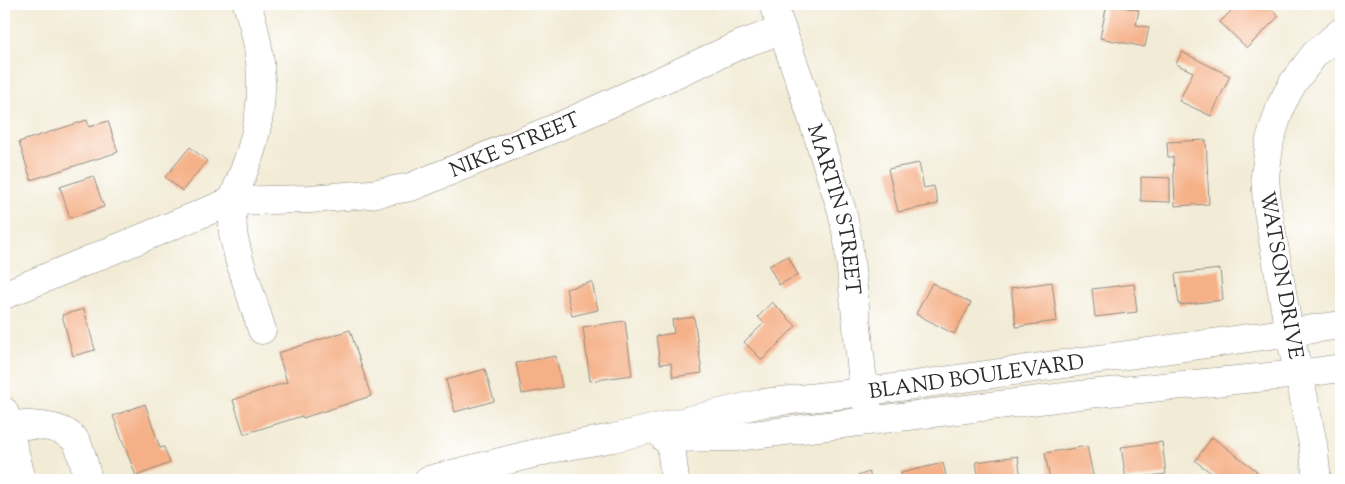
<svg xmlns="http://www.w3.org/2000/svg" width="1345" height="484" font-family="'Sorts Mill Goudy',serif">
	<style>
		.building { fill: #f5b087 }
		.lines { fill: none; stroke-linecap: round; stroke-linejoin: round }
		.minor-casing { stroke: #8e8b80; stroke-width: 29 }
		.major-casing { stroke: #8e8b80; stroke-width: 29 }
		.minor { stroke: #fff; stroke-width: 28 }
		.major { stroke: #fff; stroke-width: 28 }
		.labels { text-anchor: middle; stroke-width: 4; stroke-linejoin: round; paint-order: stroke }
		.street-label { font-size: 21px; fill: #2b2b2b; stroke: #fff }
	</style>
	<rect width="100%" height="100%" fill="#fff"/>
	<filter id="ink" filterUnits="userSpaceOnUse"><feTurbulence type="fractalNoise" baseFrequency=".02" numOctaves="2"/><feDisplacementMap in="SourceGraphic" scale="10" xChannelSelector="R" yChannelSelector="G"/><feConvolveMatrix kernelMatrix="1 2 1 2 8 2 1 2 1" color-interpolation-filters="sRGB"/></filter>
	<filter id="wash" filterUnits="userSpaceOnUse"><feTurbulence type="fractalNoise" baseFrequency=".0096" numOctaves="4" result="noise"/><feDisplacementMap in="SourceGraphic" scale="20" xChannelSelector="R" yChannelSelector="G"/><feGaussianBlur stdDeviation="1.12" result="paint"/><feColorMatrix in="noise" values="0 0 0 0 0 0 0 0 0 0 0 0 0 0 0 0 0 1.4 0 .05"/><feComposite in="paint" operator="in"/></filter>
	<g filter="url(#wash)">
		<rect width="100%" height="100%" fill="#f2ebd5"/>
		<g id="blocks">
			<!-- building -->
			<path class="building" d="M1107 4 1139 10 1136 25 1149 27 1145 47 1100 38Z
				M1238 4H1266L1279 16 1247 48 1220 22Z
				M1182 52 1230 76 1211 116 1179 101 1193 72 1176 64Z
				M87 120 89 127 108 121 118 152 31 180 19 142Z
				M1206 140 1209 204 1175 206 1173 157H1168L1167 142Z
				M190 147 207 161 182 191 165 177Z
				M919 163 924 188 934 186 938 204 898 212 888 169Z
				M93 176 104 207 70 218 60 187Z
				M1141 177 1170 178V202L1141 201Z
				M788 256 798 275 779 285 769 266Z
				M1220 269 1223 300 1179 305 1175 274Z
				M592 282 598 310 572 316 566 289Z
				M1052 282 1057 321 1016 327 1011 288Z
				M932 283 971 303 954 334 916 314Z
				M1134 284 1137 312 1095 317 1092 289Z
				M772 302 796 326 762 360 744 342 764 323 758 317Z
				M84 309 95 350 73 356 62 315Z
				M694 317 702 373 673 377 671 363 660 364 656 336 674 333 672 320Z
				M625 321 632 375 590 381 583 327Z
				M350 330 371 396 303 418 302 416 244 434 233 400 287 382 278 353Z
				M556 356 562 387 522 394 516 363Z
				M485 369 494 401 455 412 446 380Z
				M145 404 160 448 164 447 170 463 136 476 113 416Z
				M1212 437 1257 471 1251 480H1221L1195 461Z
				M1162 442 1166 474 1126 479 1121 447Z
				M1087 446 1094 480H1050L1045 453Z
				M1018 456 1021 480H979L976 462Z
				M943 463 947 480H903L901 473Z
				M869 472 872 480H846Z"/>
		</g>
	</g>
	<g filter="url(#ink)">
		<use href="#blocks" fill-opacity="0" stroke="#8e8b80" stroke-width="1"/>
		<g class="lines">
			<!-- minor casing -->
			<g class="minor-casing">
				<g id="minor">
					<path id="s1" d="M773 4 802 87 842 211 848 241 864 392 868 409"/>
					<path d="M4 295 232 201C239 183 247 165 252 147 266 99 263 50 247 4"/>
					<path id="s2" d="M262 330 239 259 233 234 232 201 310 199 371 194 411 187 560 126 742 44 782 30"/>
					<path d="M7 424C27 425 66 423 77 443 82 452 85 469 88 480"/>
					<path d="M670 437 675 480"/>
					<path d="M664 438 736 437 1088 394 1299 374 1341 368"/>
					<path id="s3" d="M428 480 556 448 613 438 763 403 864 392 1341 325"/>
					<path d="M1317 480 1313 444 1299 374 1289 332 1267 205 1265 176 1270 140 1281 105 1293 83 1315 54 1341 32"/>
				</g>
			</g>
			<!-- major casing -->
			<g class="major-casing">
				<path id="major" d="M4 411 22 480"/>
			</g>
			<!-- minor -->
			<use href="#minor" class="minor"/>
			<!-- major -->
			<use href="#major" class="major"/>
		</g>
	</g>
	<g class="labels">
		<!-- street labels -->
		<g class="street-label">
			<text dy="7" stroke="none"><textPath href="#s2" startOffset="425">NIKE STREET</textPath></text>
			<text dy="7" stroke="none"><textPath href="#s1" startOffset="215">MARTIN STREET</textPath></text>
			<text transform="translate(1282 275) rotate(80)" y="7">WATSON DRIVE</text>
			<text dy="7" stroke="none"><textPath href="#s3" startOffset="559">BLAND BOULEVARD</textPath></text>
		</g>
	</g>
	<!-- margin -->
	<rect width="1345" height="484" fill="none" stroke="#fff" stroke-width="20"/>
</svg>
